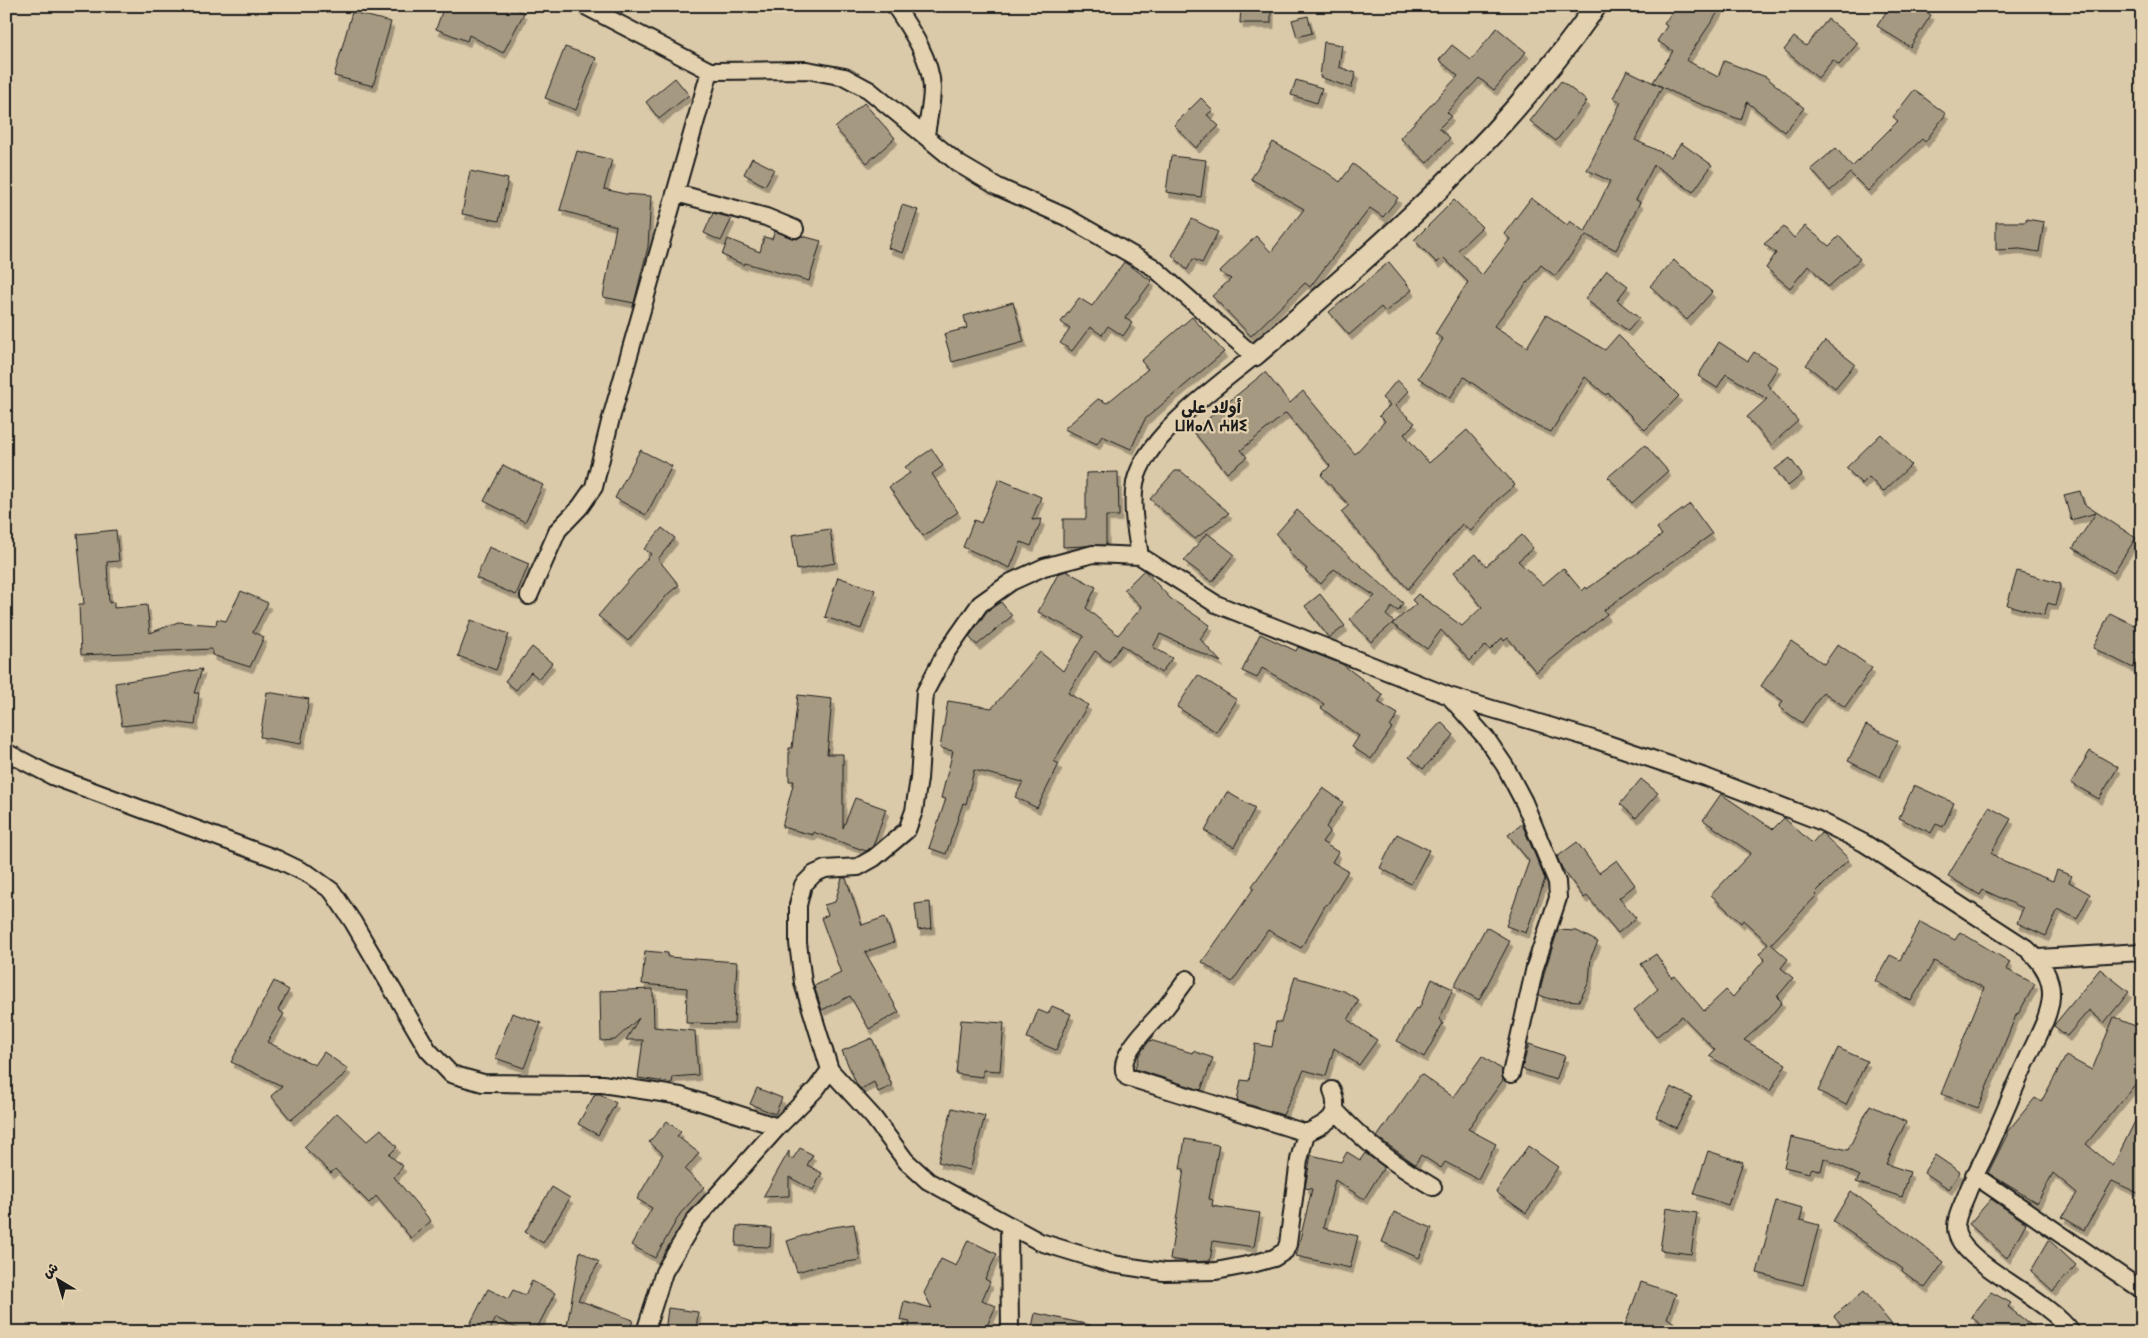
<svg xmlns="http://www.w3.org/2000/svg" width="2148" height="1338" font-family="'Shantell Sans','Playpen Sans Arabic','Noto Sans Tifinagh',sans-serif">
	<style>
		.building { fill: #a59982; stroke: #1c1c1c; filter: url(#shadow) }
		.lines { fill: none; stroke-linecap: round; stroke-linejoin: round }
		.minor-casing { stroke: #1c1c1c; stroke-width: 20 }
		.tertiary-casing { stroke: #1c1c1c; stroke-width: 24 }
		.minor { stroke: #e3d1af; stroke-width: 16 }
		.tertiary { stroke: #e3d1af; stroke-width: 20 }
		.labels { text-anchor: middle; stroke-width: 4.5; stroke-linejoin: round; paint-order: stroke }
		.quarter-label { font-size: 16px; font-weight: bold; fill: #1c1c1c; stroke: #e3d1af }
	</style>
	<defs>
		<filter id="shadow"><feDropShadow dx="3" dy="5.5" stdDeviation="0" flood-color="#0004"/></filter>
	</defs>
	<rect width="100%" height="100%" fill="#dbcaa9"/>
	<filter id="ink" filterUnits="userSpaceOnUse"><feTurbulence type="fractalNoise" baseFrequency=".02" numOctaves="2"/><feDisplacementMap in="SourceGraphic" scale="10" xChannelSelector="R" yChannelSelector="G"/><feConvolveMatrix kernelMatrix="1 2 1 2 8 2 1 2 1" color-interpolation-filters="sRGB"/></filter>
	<g filter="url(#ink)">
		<!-- building -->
		<path class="building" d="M444 6H511L524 13 503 53 469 35 467 41 436 29Z
			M1241 6H1271V23H1240Z
			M1676 6H1722L1686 60 1718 77 1724 61 1766 77 1804 108 1785 132 1747 102 1741 120 1680 96 1653 82 1673 51 1657 41 1667 26 1664 24Z
			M1890 6H1917L1931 15 1910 47 1877 26Z
			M352 12 391 22 373 86 334 76Z
			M1308 16 1312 33 1297 37 1292 20Z
			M1828 19 1858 43 1839 65 1833 60 1818 78 1784 50 1794 37 1806 46Z
			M1497 28 1526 52 1494 90 1479 78 1447 112 1451 116 1439 128 1450 138 1427 163 1400 138 1458 76 1439 60 1452 45 1471 60Z
			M1324 42 1342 45 1339 67 1356 73 1351 88 1320 77Z
			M565 47 596 58 576 110 545 98Z
			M1627 70 1662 87 1635 140 1671 157 1681 143 1712 165 1693 192 1654 165 1636 200 1640 202 1616 250 1586 235 1555 276 1541 265 1494 326 1527 347 1546 315 1605 350 1618 335 1679 396 1645 430 1608 393 1606 395 1585 377 1551 432 1520 417 1464 377 1450 398 1418 378 1443 339 1435 334 1468 282 1443 257 1437 263 1414 240 1454 200 1482 227 1458 250 1482 275 1510 239 1504 234 1531 198 1567 225 1570 221 1585 232 1610 181 1587 170 1621 102 1613 98Z
			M675 78 689 95 659 119 646 102Z
			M1296 80 1322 88 1317 103 1291 95Z
			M1561 81 1587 101 1556 141 1530 121Z
			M1914 90 1946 114 1925 142 1922 139 1868 191 1850 173 1830 191 1811 169 1836 148 1852 167 1898 121 1893 117Z
			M1201 98 1213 110 1207 115 1219 126 1196 148 1174 125Z
			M864 103 895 138 867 163 835 128Z
			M1273 142 1325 171 1340 182 1353 164 1398 198 1383 217 1370 208 1310 287 1305 283 1251 336 1212 296 1231 279 1219 272 1256 236 1271 252 1304 209 1251 179Z
			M577 151 612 160 604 189 625 194 651 196 648 247 634 303 603 297 616 226 560 210Z
			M1171 156 1206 160 1201 197 1166 192Z
			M752 158 774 169 765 186 744 174Z
			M470 171 508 179 499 221 462 214Z
			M902 205 918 210 903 253 888 248Z
			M713 213 732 218 721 241 704 233Z
			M1192 219 1218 232 1202 263 1193 259 1187 270 1172 255Z
			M2026 219 2044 222 2039 252 2020 249 1996 250V222H2026Z
			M1805 226 1829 246 1839 236 1860 259 1828 287 1809 265 1790 288 1766 268 1776 253 1764 244 1784 227 1794 238Z
			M775 231 792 238 797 239 802 236 821 241 809 281 745 263 744 265 722 255 728 239 760 252 764 237 772 239Z
			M1674 260 1682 268 1683 267 1712 292 1687 320 1650 286Z
			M1124 262 1152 281 1125 318 1132 323 1123 336 1108 326 1102 335 1090 327 1072 351 1060 343 1070 329 1061 322 1079 298 1092 306Z
			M1389 262 1412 290 1385 312 1381 307 1349 335 1329 312Z
			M1607 270 1628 286 1617 300 1639 318 1628 331 1585 299Z
			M1013 302 1024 342 952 362 944 334 967 328 964 316Z
			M1192 317 1224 352 1145 419 1131 449 1102 436 1097 444 1064 429 1098 399 1107 403 1148 369 1141 361Z
			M1825 341 1855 364 1835 388 1806 365Z
			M1719 342 1748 361 1754 352 1778 367 1767 384 1798 421 1771 445 1747 417 1767 399 1726 374 1717 388 1698 376Z
			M1265 372 1290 403 1303 391 1355 454 1385 421 1379 416 1390 405 1382 398 1397 380 1409 391 1395 406 1415 423 1404 434 1429 463 1467 430 1515 485 1496 501 1471 531 1462 524 1408 589 1341 512 1349 505 1321 475 1330 466 1286 413 1241 450 1247 457 1227 473 1193 431Z
			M1881 434 1911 465 1883 492 1869 477 1862 484 1846 468Z
			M1645 445 1668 471 1632 503 1608 477Z
			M932 449 943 466 932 474 958 512 923 536 889 487 910 473 905 467Z
			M640 450 672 466 646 515 615 498Z
			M1790 458 1802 475 1788 486 1775 469Z
			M503 465 543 485 525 522 484 501Z
			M1175 471H1181L1229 513 1195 539 1150 499Z
			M1118 472 1119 516H1106V545L1063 547V519H1086V473Z
			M999 479 1041 497 1032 520 1042 519 1031 546 1021 542 1010 568 963 547 974 520 981 523Z
			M2080 491 2084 504 2136 538 2113 573 2073 548 2096 513 2071 520 2064 495Z
			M1690 504 1712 534 1604 610 1607 614 1536 672 1508 638 1504 641 1502 638 1490 650 1486 645 1470 661 1441 630 1427 649 1392 624 1416 604 1412 600 1418 594 1462 626 1482 607 1454 572 1476 554 1486 566 1522 535 1533 548 1518 561 1543 585 1563 568 1582 591 1586 587 1587 589 1662 535 1657 528Z
			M1297 510 1403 603 1398 611 1392 607 1386 615 1394 622 1371 642 1350 619 1375 596 1334 569 1321 584 1305 571 1307 569 1288 552 1290 550 1276 534Z
			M662 528 675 538 658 559 679 585 669 593 628 641 598 616 651 554 644 549Z
			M830 529 835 563 797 570 792 535Z
			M116 530 119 561 107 562 109 603 114 602V608L147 605 150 633 178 622 216 625 217 619 226 621 241 591 268 603 253 632 264 637 250 667 212 655V649L81 655 79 604H84L77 534Z
			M1207 533 1234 554 1212 582 1184 561Z
			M489 547 529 564 516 595 476 578Z
			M1144 570 1171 599 1210 625 1200 639 1221 662 1160 634 1153 647 1172 658 1161 673 1122 645 1109 662 1095 651 1068 693 1088 705 1054 761 1059 764 1037 808 1015 797 1023 782 974 770 966 804 963 803 946 854 929 848 946 799 941 798 953 751 940 748 948 701 992 708 1040 652 1063 671 1084 636 1038 612 1058 574 1066 571 1096 587 1086 608 1118 635 1142 607 1124 590Z
			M2017 571 2061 584 2055 605 2048 603 2044 615 2007 605Z
			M838 577 875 590 861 629 825 617Z
			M1320 594 1345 626 1329 638 1305 606Z
			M1001 602 1012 616 977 645 969 637 987 611Z
			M2110 613 2142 629V651L2133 668 2093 648Z
			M471 620 509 634 496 670 458 656Z
			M1260 634 1296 651 1298 647 1342 664 1383 695 1378 702 1398 714 1390 727 1392 728 1371 759 1352 747 1359 736 1321 708 1324 704 1262 668 1257 678 1242 671Z
			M1791 641 1824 664 1838 644 1872 668 1845 707 1823 692 1802 723 1779 707 1783 701 1761 686Z
			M532 647 552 663 539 679 531 672 516 690 505 681Z
			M202 669 194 693H199L195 725 164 721 122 726 115 683Z
			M1198 675 1237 700 1216 732 1177 707Z
			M267 692 309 699 301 744 260 737Z
			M798 695 832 699 827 754H843V828L855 798 886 809 873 846 866 851 813 832V835L782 827 794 781H789V748H792Z
			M1441 722 1454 735 1423 769 1409 757Z
			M1866 725 1898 741 1880 777 1848 761Z
			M2090 751 2118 767 2099 799 2071 783Z
			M1641 779 1658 793 1636 818 1620 804Z
			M1914 785 1954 803 1943 827 1936 824 1931 833 1899 818Z
			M1323 788 1343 802 1326 827 1330 831 1322 842 1338 852 1332 862 1348 871 1327 905 1326 904 1301 948 1268 930 1232 982 1202 962 1254 888 1252 886Z
			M1227 792 1255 808 1234 847 1205 831Z
			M1721 794 1773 829 1784 818 1812 843 1821 833 1823 834 1849 859 1815 893 1817 895 1771 944 1788 959 1781 968 1793 978 1777 997 1782 1002 1769 1018 1744 1040 1786 1064 1770 1091 1709 1056 1715 1050 1682 1016 1656 1037 1634 1010 1658 989 1641 964 1656 954 1672 978 1675 976 1704 1011 1726 990 1733 997 1765 959 1759 954 1768 943 1743 920 1741 923 1711 895 1751 853 1703 820Z
			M1989 807 2011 819 1991 853 2004 862 2053 881 2057 870 2072 876 2069 882 2090 894 2077 919 2058 909 2046 936 2017 923 2023 908 1983 890 1980 895 1948 876Z
			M1522 824 1545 879 1526 933 1506 926 1529 861 1508 835Z
			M1397 834 1429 850 1411 884 1380 868Z
			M1577 842 1599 873 1617 860 1635 885 1619 898 1636 918 1618 933 1587 896 1584 898 1562 868 1557 857Z
			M842 878H846L862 925 885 917 894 942 865 952 899 1012 869 1029 850 996 822 1010 814 986 841 973 821 918 828 915 824 905 835 902Z
			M930 902 932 928 918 930 915 904Z
			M1920 922 1955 940 1960 932 2010 962 2006 969 2035 984 2018 1014 2017 1013 1978 1108 1941 1094 1984 988 1934 961 1911 1001 1875 981 1890 955 1900 960Z
			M1486 927 1510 941 1479 1000 1454 986Z
			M1558 930 1577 931 1598 942 1591 957 1589 982 1579 1001 1550 999 1539 995 1545 970Z
			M645 951 668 953V957L737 962 734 1024 686 1023 687 988 642 984Z
			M2100 969 2129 992 2104 1023 2089 1010 2067 1036 2054 1026 2055 1024Z
			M1295 977 1344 991 1359 1000 1348 1020 1377 1040 1359 1065 1334 1048 1326 1076 1304 1070 1283 1115 1237 1101 1241 1080 1249 1081 1255 1044 1272 1047 1276 1022H1281Z
			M1432 979 1453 989 1439 1020 1443 1023 1424 1057 1397 1041 1416 1008 1419 1009Z
			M274 981 289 990 278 1010 284 1014 267 1042 315 1065 324 1052 348 1069 340 1079 291 1120 271 1096 282 1086 231 1062Z
			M653 989 654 1027 695 1031 698 1075 673 1077 672 1083 638 1078 643 1040H626L639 1018 615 1040 601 1041 600 991Z
			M1052 1006 1071 1014 1056 1050 1027 1038 1038 1010 1048 1014Z
			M512 1013 541 1023 524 1068 495 1058Z
			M2114 1017 2142 1029V1076L2086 1144 2113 1166 2142 1107V1195L2112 1181 2084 1230 2062 1217 2077 1193 2053 1173 2037 1203 1988 1173 2007 1135V1132L2035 1098 2041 1102 2066 1056 2092 1070Z
			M961 1020 1004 1023 1000 1071 983 1070V1077L956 1074Z
			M872 1038 892 1086 878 1092 874 1082 861 1089 857 1085 842 1051Z
			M1150 1040 1192 1053 1193 1051 1213 1058 1201 1090 1135 1069 1139 1055Z
			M1529 1044 1565 1056 1556 1080 1522 1069Z
			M1838 1048 1867 1061 1846 1105 1818 1091Z
			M1482 1056 1502 1070 1503 1080 1468 1129 1496 1144 1478 1179 1445 1162 1441 1168 1421 1155 1415 1164 1377 1137 1421 1074 1453 1097Z
			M1671 1087 1692 1097 1676 1128 1656 1117Z
			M757 1088 782 1098 775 1114 750 1104Z
			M595 1094H600L616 1103 598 1135 578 1124Z
			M1870 1105 1906 1122 1886 1164 1910 1172 1902 1197 1856 1182 1860 1176 1824 1158 1821 1171 1812 1168 1809 1173 1784 1167 1791 1137 1848 1150Z
			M952 1108 985 1116 970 1170 938 1162Z
			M337 1113 367 1141 381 1129 397 1147 389 1155 403 1166 394 1177 431 1221 411 1238 376 1196 369 1203 335 1169 331 1173 304 1147Z
			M667 1121 681 1132 677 1136 699 1153 685 1170 704 1187 680 1214 655 1258 631 1245 652 1208 637 1199 663 1154 649 1142Z
			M1185 1139 1219 1145 1209 1199 1213 1200 1212 1206 1260 1213 1254 1247 1213 1241 1210 1261 1189 1262 1170 1259 1184 1169H1180Z
			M1528 1146 1558 1167 1526 1213 1496 1192Z
			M800 1148 813 1155 807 1165 822 1173 813 1190 789 1177V1196L763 1197 789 1151V1158L792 1160Z
			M1708 1151 1743 1162 1728 1205 1694 1194Z
			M1347 1152 1360 1160 1365 1153 1384 1167 1364 1199 1335 1180 1323 1228 1358 1236 1350 1268 1296 1256 1312 1189 1305 1188 1311 1155 1341 1162Z
			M1935 1155 1960 1172 1949 1189 1924 1172Z
			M552 1187 570 1198 543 1243 525 1232Z
			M1851 1191 1944 1262 1925 1288 1902 1271 1903 1269 1886 1257 1833 1221Z
			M1991 1199 2026 1223 2007 1258 1969 1224Z
			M1776 1201 1803 1208 1800 1220 1819 1225 1803 1285 1757 1273Z
			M1666 1208 1697 1213 1691 1254 1660 1250Z
			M1394 1212 1432 1228 1419 1258 1382 1242Z
			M854 1224 860 1260 814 1267 797 1272 787 1241 827 1228Z
			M737 1226 771 1228 770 1247 736 1246Z
			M968 1240 997 1254 985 1279 990 1282 982 1300 996 1306 984 1332H908L910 1322 900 1320 904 1301 932 1308 924 1293 941 1259 956 1266Z
			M2049 1240 2076 1265 2053 1291 2031 1271Z
			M580 1251 599 1262 578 1300 633 1320 629 1332H566Z
			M532 1281 555 1293 535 1332H524L496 1318 489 1332 470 1324 488 1289 508 1299 513 1290 525 1295Z
			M1641 1282 1676 1294 1667 1318 1688 1332H1635L1624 1328Z
			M1864 1291 1898 1332H1848L1834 1316Z
			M1991 1292 2011 1303 2008 1307 2040 1332H1991L1971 1317Z
			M668 1308 698 1312 696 1332H665Z
			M1035 1313 1090 1325 1089 1332H1031Z"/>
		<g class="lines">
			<!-- minor casing -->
			<g class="minor-casing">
				<path id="minor" d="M585 6 710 71 807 70 845 77 869 90 959 164 998 187 1066 217 1153 267 1254 356C1219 385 1144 437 1135 483 1131 508 1136 531 1140 556L1216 604 1449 696 1596 740 1708 778 1820 821 1864 843 2026 948C2040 960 2052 976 2051 996 2050 1016 2037 1038 2029 1056 2015 1086 2003 1117 1989 1147 1982 1162 1974 1176 1968 1191 1963 1205 1953 1220 1957 1234 1966 1265 2049 1299 2071 1332
					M895 6C911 30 931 59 932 88 932 104 928 120 926 135
					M676 193 766 217 795 229
					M529 596 558 530 580 507 594 487 610 422 710 71
					M1449 696 1486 738 1505 766 1524 802 1557 882 1558 898 1535 967 1511 1074
					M6 752 52 776 277 859 310 875 332 891 353 922 428 1050 451 1074 483 1083 602 1084 681 1096 778 1127
					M2038 958 2142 952
					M1187 979C1180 989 1173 998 1166 1007 1155 1021 1112 1058 1127 1077L1306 1133
					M830 1070 873 1117 906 1161 928 1181 1040 1242 1112 1264 1164 1272 1216 1271 1252 1264 1274 1258 1285 1251 1288 1244 1299 1160 1306 1133C1328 1123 1342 1116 1332 1090
					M1336 1111C1368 1146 1393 1163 1433 1187
					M1974 1175 2142 1290
					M1009 1226 1010 1332
					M645 1332 664 1272 695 1220 778 1127 816 1089 830 1070 803 983 798 943V905L803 885 814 874 825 869 858 867 874 858 907 830 914 811 919 779 925 692 945 654 980 604 1011 582 1044 567 1093 554 1140 556"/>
			</g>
			<!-- tertiary casing -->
			<g class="tertiary-casing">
				<path id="tertiary" d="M1254 356C1378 250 1502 141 1596 6"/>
			</g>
			<!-- minor -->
			<use href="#minor" class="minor"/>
			<!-- tertiary -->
			<use href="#tertiary" class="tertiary"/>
		</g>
	</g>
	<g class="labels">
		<!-- quarter labels -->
		<g class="quarter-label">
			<text x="1211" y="413">أولاد علي<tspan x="1211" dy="18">ⵡⵍⴰⴷ ⵄⵍⵉ</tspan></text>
		</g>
	</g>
	<!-- margin -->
	<rect width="2148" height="1338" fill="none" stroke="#e3d1af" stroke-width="25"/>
	<rect x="12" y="12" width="2123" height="1313" fill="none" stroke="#1c1c1c" stroke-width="2" filter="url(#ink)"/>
	<!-- north arrow -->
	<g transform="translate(58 1280) rotate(322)" stroke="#e3d1af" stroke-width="4" paint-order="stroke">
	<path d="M0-4L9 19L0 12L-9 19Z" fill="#1c1c1c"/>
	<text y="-8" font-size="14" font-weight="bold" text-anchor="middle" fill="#1c1c1c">ش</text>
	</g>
</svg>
